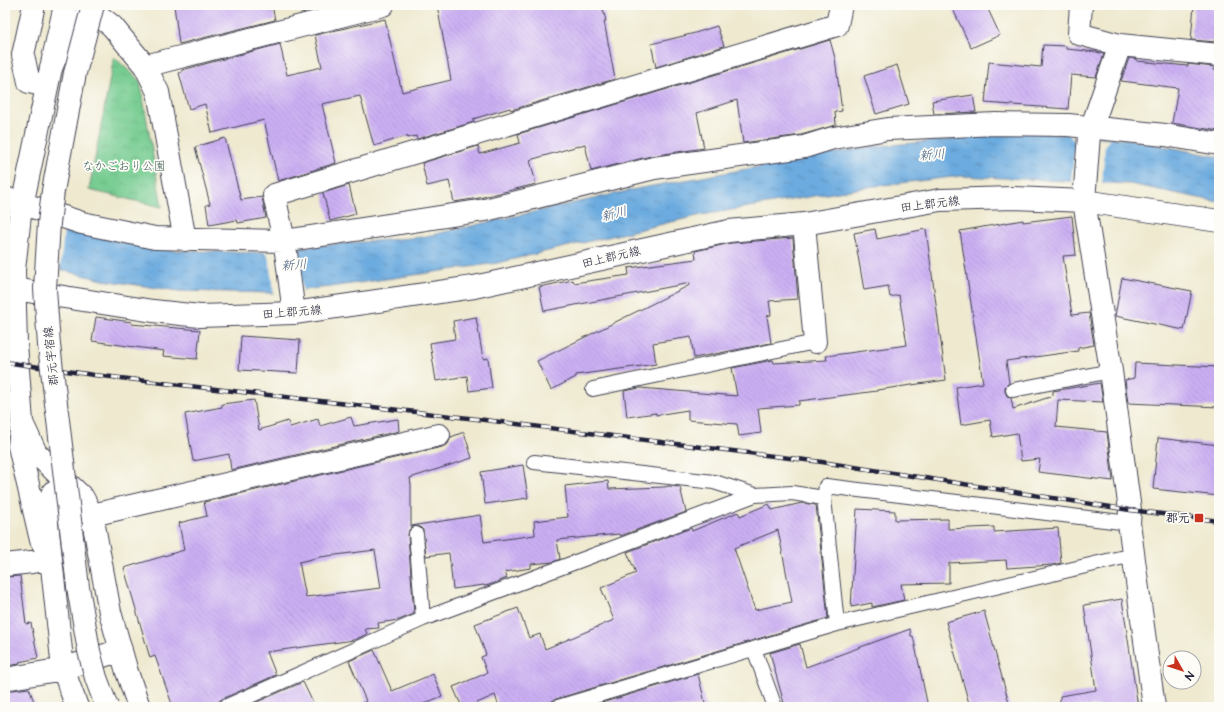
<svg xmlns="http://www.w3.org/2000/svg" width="1224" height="712" font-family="'Architects Daughter','Klee One',sans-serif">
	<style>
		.park { fill: url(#park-crowns); stroke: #4c7766 }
		.water { fill: url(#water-ripples); stroke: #47668d }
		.pier { fill: #eee9cf }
		.building { fill: url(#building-back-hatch); fill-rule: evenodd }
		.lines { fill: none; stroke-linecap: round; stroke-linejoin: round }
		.service-casing { stroke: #414051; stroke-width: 16 }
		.minor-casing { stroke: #414051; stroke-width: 24 }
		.tertiary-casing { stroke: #414051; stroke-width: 24 }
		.service { stroke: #fff; stroke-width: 14 }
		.minor { stroke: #fff; stroke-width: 22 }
		.tertiary { stroke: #fff; stroke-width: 22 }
		.rail-casing { stroke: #22223b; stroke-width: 4.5 }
		.rail { stroke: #fdfcf7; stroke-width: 3; stroke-dasharray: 9; stroke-linecap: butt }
		.tertiary-bridge-casing { stroke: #414051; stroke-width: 24; stroke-linecap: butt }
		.tertiary-bridge { stroke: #fff; stroke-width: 22 }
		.poi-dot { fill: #c8321e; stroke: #fdfcf7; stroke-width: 1.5 }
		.labels { text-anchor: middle; stroke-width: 3.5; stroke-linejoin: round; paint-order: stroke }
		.park-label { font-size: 12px; fill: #3f5e59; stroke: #fdfcf7 }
		.street-label { font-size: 12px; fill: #22223b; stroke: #fdfcf7 }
		.poi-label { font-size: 12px; font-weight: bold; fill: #22223b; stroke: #fdfcf7; text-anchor: end }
		.water-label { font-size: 13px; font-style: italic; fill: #40597d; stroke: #fdfcf7 }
	</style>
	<defs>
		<pattern id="park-crowns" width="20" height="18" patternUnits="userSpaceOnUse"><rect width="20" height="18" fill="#76cc91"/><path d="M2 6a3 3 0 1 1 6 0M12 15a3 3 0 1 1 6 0" fill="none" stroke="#66af7e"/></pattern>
		<pattern id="water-ripples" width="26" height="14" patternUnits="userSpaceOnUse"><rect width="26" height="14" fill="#6cabdf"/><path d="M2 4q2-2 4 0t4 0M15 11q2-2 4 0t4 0" fill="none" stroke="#588bb6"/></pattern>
		<pattern id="building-back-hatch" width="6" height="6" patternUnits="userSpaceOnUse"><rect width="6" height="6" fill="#cbaff3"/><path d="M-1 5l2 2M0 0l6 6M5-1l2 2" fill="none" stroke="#ae96d1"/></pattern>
	</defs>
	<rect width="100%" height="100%" fill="#fdfcf7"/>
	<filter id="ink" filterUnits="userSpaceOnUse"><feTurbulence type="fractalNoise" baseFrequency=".025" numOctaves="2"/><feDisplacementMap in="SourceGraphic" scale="8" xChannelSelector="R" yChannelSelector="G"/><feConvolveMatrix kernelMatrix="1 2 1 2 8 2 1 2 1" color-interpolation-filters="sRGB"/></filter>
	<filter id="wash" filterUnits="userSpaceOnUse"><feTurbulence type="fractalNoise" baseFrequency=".012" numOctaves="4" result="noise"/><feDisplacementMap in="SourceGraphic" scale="16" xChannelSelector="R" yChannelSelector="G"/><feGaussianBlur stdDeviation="0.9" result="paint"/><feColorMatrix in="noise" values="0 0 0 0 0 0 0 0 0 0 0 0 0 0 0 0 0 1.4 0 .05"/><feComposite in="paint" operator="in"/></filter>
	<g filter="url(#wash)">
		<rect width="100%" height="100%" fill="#eee9cf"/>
		<!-- park -->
		<path class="park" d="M114 57 140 81 162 207 89 190Z"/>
		<!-- water -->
		<path class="water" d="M1032 132 1127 139 1219 157V202L1130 184 961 176 874 186 701 215 497 263 330 287 272 293 179 291 103 280 5 256V225L90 235 155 250 259 253 302 247 422 237 641 188 870 147Z"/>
		<!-- pier -->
		<path class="pier" d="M1067 133 1110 139 1105 145 1102 184 1071 183 1075 142Z
			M5 223 64 230 60 271 5 258Z
			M300 246 297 251 303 292 274 295 268 255 263 251Z"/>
		<g id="blocks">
			<!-- building -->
			<path class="building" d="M174 5H272L275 20 179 44Z
				M437 5H602L606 21H604L615 79 511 110 510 108 473 119 474 122 417 139 416 136 407 138V136L374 146 360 96 322 104 336 163 278 181 264 120 212 133 205 104 189 109 179 73 182 72V70L280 44 287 75 322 67 315 35 385 19 402 92 451 80Z
				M951 5H986L1000 35 971 48Z
				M1194 5H1219L1216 42 1191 40Z
				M717 26 724 46 656 67 651 44 695 33Z
				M830 40 835 58 842 111 835 112 836 125 801 135 743 143 737 100 697 113 704 148 651 156 591 171 585 144 530 160 536 184 479 198 454 202 449 181 427 186 422 163 478 146 480 154 520 143 518 134Z
				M1043 45 1066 46V49L1097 52 1104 54 1096 77 1071 75 1068 109 985 103 989 62 1041 67Z
				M1129 58 1137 59V61L1188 66V64L1214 67V70H1219V131L1172 123 1178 88 1121 81Z
				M897 65 909 104 876 114 864 76Z
				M973 95 976 112 934 114 932 101Z
				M225 138 241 200 262 197 266 218 238 223 237 220 209 225 206 205 210 204 195 147Z
				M349 185 356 214 330 221 323 193Z
				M1072 216 1076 255 1063 256 1072 315 1089 313 1094 345 1078 348V351L1006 361 1009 383 1005 387V391L1007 396 1011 398 1013 409 1053 396V391L1100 383 1103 402 1058 400 1056 427 1107 432 1113 481 1038 472 1040 459 1021 461 1017 433 993 437 990 420 961 425 956 387 983 383 960 231 1023 220V222Z
				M875 229 877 239 926 229 946 380 877 390V391L799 401V405L758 408 761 433 739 436 737 424 688 420V410L656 415V413L627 417 624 391 640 388 737 396 732 368 773 360 774 363 827 360 826 356 907 345 899 295 890 297 888 286 864 290 854 233Z
				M793 238 798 299 769 301 771 315 767 316 771 343 694 358 691 337 653 343 656 364 576 375V377L551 390 537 361 690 285V283L544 311 539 287 573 280 574 283 629 275 628 268 696 259 695 251 731 243Z
				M1122 278 1192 291 1184 330 1115 316Z
				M96 317 132 322 131 324 200 330 197 359 163 356 164 351 92 341Z
				M476 317 483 359 488 358 492 388 469 391 467 376 436 381 430 343 455 339 453 321Z
				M241 336 300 340 298 373 239 370Z
				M1135 363 1219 367V407L1128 403 1125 380 1134 378Z
				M254 400 259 430 288 421 290 427 318 419 320 426 351 417 354 426 398 419 399 431 231 470 229 454 193 461 185 414 222 407V404Z
				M464 432 472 458 410 478 411 485V526L480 515 484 542 535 535 534 521 568 517 565 486 608 481 609 489 664 487 669 486 680 487 686 512 620 536 619 534 557 540 560 559 553 562 531 564V568L505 572 507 578 489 585 484 586V585L453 589 449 553 426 556 423 530 419 526 412 527 409 530 408 535 414 614 399 620 378 623 379 628 365 629 367 634 354 640 267 652 276 675 222 699 218 702 217 707H173L155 656 150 658 124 568 184 550 179 523 207 516 204 502 442 447 448 444 451 437ZM375 550 381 588 306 597 299 562 320 557Z
				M1158 438 1219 445V496L1153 489Z
				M523 465 528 498 485 504 481 472Z
				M802 503 816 505 828 618 556 699 552 701 550 707H499L495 695 468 707H462L453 687 487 673 481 657 486 655 475 624 518 608 529 638 540 634 545 649 614 620 601 588 636 573 627 552 691 528 692 531 738 512 740 516 769 504 772 510ZM778 530 792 602 755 610 734 548Z
				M857 509 895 511V520L948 519V529L994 527V532L1058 528 1061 563 1052 565 1007 568 1006 560 949 563V583L901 584 904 600 872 607V603L851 607Z
				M20 576 26 624 31 623 38 658 19 662 20 664 5 666V577Z
				M1122 599 1138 707H1060V696L1096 690 1084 605Z
				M984 611 1010 707H970L946 622Z
				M910 629 911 636H913L928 707H785L770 653 800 644 806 667Z
				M374 650 392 691 433 674 442 696 416 707H354L366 701 349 661Z
				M698 674 706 707H588Z
				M303 682 315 707H246L282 691Z
				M29 688 36 707H5V691Z"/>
		</g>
	</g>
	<g filter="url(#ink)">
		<use href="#blocks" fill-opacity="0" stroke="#414051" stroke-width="1"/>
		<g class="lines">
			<!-- service casing -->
			<g class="service-casing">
				<path id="service" d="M593 389 815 342
					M1013 390 1111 371
					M534 462 714 482 755 495
					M416 534 423 619
					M837 624 824 498 826 486 1129 523
					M754 649 775 707
					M225 707 423 619 755 495 792 493 824 498
					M558 707 837 624 1133 555"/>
			</g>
			<!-- minor casing -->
			<g class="minor-casing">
				<path id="minor" d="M34 5 23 55 29 82 47 86
					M1081 5 1079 34 1120 45 1089 135 1084 201 1111 371 1130 510 1129 523 1154 707
					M90 9 112 26 145 66 158 92 185 240
					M1120 45 1219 55
					M145 66 383 5
					M5 198 82 223 155 238 284 241 485 210 654 168 804 147 833 138 888 129 995 124 1068 125 1165 135 1219 144
					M804 224 815 342
					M5 284 15 289 64 297 153 311 200 316 294 313 474 287 729 231 804 224 940 200 1014 198 1084 201 1219 221
					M294 313 285 245 274 195 837 25 841 5
					M23 425 36 453 83 498 92 515 110 612 127 672 139 707
					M92 515 439 435
					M5 565 32 562 51 558 47 522 48 504 53 492 72 489
					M5 679 63 669 121 650
					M77 707 63 669 51 558 41 540 19 446 22 422 16 344 14 270 20 215 51 68 61 45 94 5"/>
			</g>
			<!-- tertiary casing -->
			<g class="tertiary-casing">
				<path id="tertiary" d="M51 68 65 5"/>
			</g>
			<!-- service -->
			<use href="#service" class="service"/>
			<!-- minor -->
			<use href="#minor" class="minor"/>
			<!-- tertiary -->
			<use href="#tertiary" class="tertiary"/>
			<!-- rail casing -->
			<g class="rail-casing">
				<path id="rail" d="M5 362 94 375 477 419 822 462 1130 510 1219 521"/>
			</g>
			<!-- rail -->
			<use href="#rail" class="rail"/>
			<!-- tertiary-bridge casing -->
			<g class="tertiary-bridge-casing">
				<path id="tertiary-bridge" d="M93 5 75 73 53 191 49 223 45 289 49 345 78 587 89 651 96 678 107 707"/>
			</g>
			<!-- tertiary-bridge -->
			<use href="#tertiary-bridge" class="tertiary-bridge"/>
		</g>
	</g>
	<!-- markers -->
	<rect class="poi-dot" x="1194" y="513" width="10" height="10" rx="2"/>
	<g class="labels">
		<!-- park labels -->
		<g class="park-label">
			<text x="124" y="170">なかごおり公園</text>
		</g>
		<!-- street labels -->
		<g class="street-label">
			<text transform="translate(930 204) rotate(-7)" y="4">田上郡元線</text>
			<text transform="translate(611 257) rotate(-13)" y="4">田上郡元線</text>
			<text transform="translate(292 312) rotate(-5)" y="4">田上郡元線</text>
			<text transform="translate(51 356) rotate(-96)" y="4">郡元宇宿線</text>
		</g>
		<!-- poi labels -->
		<g class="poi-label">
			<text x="1190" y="522">郡元</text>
		</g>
		<!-- water labels -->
		<g class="water-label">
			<text transform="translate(932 154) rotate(-5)" y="5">新川</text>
			<text transform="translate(614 213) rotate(-14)" y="5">新川</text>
			<text transform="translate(294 264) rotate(-4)" y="5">新川</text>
		</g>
	</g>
	<!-- margin -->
	<rect width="1224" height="712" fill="none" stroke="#fdfcf7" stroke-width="20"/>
	<!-- north arrow -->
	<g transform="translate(1182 670) rotate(129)"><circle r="19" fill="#fdfcf7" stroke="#a5a5ac"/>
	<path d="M0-3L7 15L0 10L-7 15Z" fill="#c8321e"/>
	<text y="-6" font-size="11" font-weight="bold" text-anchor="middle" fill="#22223b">N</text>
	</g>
</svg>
